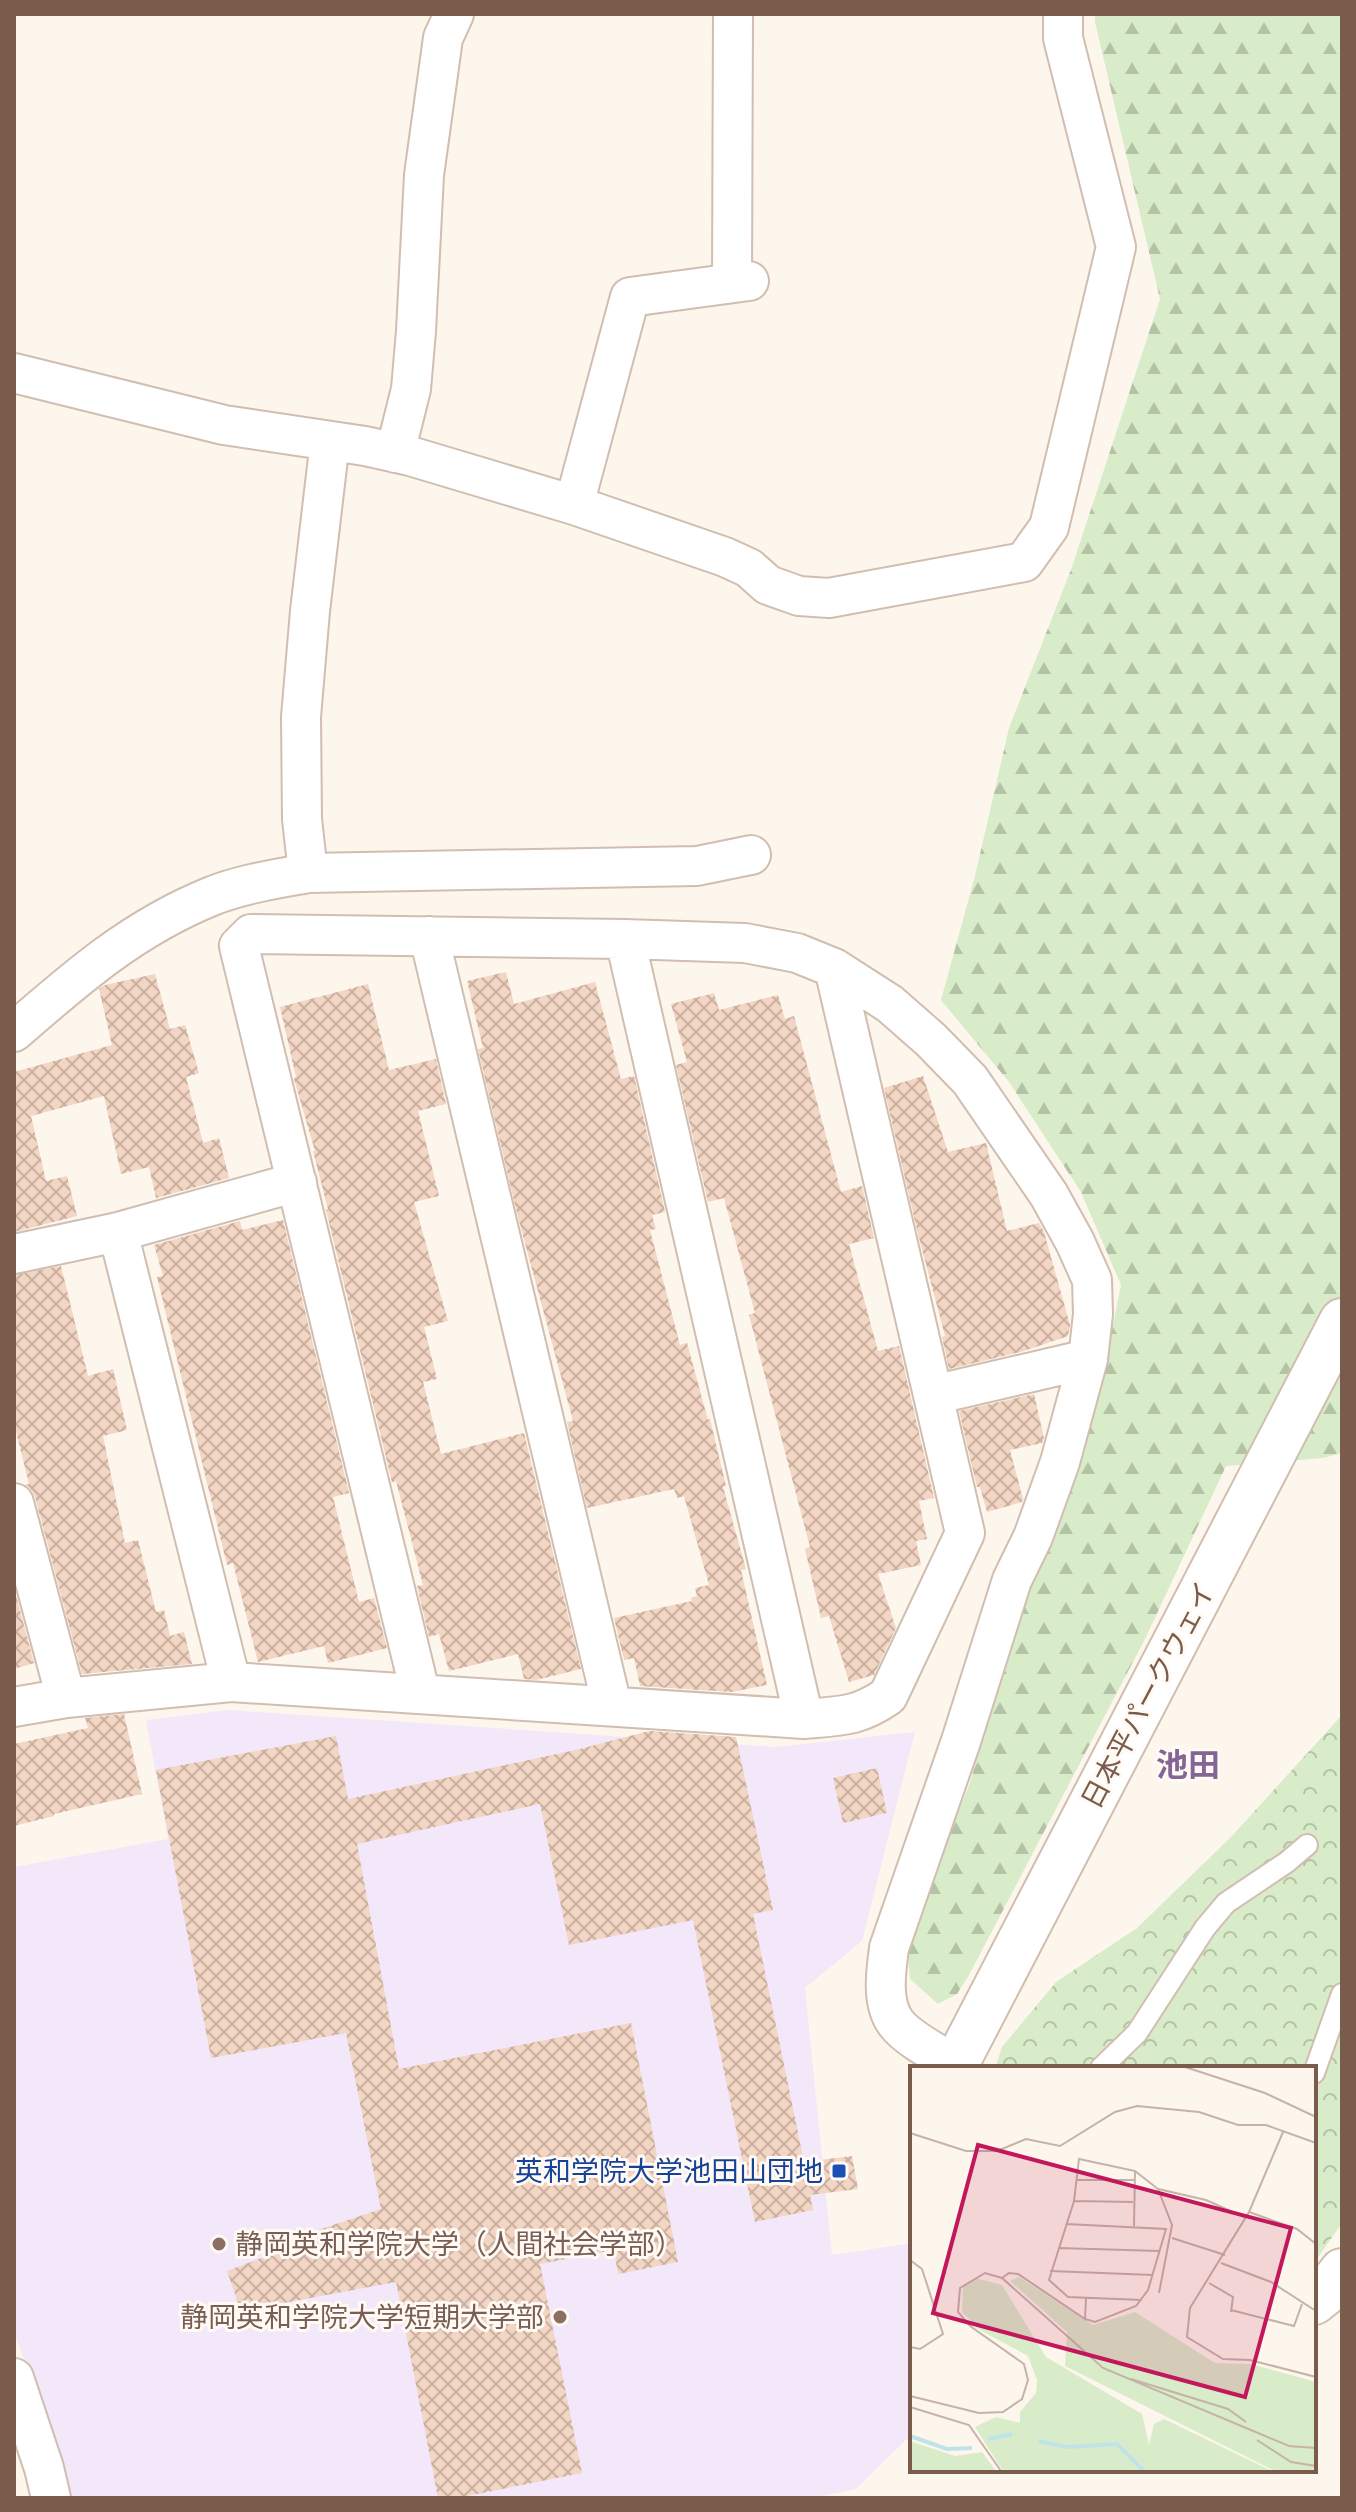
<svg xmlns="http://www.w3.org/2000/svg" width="1356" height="2512" font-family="'Titillium Web','Noto Sans JP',sans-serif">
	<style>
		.education { fill: #f3e8fa }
		.forest { fill: url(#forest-firs) }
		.park { fill: url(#park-crowns) }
		.building { fill: url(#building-cross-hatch) }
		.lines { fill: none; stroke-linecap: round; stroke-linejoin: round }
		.service-casing { stroke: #d1beb0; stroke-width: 24 }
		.minor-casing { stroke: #d1beb0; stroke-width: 42 }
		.tertiary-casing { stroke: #d1beb0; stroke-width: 48 }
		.service { stroke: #fff; stroke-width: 20 }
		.minor { stroke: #fff; stroke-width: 38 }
		.tertiary { stroke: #fff; stroke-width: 44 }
		.transit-dot { fill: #1a4fb4; stroke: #fffaf3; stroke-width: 3 }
		.education-dot { fill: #8d6e63; stroke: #fffaf3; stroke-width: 3 }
		.labels { text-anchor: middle; stroke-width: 6; stroke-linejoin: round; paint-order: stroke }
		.street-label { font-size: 28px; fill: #7a5c4d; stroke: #fffaf3 }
		.transit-label { font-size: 28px; fill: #164399; stroke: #fffaf3; text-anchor: end }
		.education-label { font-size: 28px; fill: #785e54; stroke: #fffaf3; text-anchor: start }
		.quarter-label { font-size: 32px; font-weight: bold; fill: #846695; stroke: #fffaf3 }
		.inset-river { fill: none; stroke: #bfe3e8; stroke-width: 4 }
		.inset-road { fill: none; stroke: #c5b3a7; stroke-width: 2 }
		.view { fill: #c2185b; fill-opacity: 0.15; stroke: #c2185b; stroke-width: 4 }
		.inset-edge { fill: none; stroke: #7a5c4d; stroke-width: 4 }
	</style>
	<defs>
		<pattern id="forest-firs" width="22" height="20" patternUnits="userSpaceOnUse" patternTransform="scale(2)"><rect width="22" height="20" fill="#d8ecc9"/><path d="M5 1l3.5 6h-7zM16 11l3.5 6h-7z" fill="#b4c2a5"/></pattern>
		<pattern id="park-crowns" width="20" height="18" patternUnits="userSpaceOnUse" patternTransform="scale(2)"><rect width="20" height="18" fill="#d8ecc9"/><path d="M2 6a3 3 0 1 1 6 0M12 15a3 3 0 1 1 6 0" fill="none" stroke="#b4c2a5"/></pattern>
		<pattern id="building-cross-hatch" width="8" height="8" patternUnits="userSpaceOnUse" patternTransform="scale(2)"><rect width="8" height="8" fill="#f3d5c3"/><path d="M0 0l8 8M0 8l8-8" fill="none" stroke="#cab0a1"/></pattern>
	</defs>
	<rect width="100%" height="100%" fill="#fdf6ec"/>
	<!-- education -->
	<path class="education" d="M228 1710 775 1747 915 1732 862 1941 805 1988 832 2255 912 2243V2434L856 2489 812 2498H72L65 2470 14 2332V1867L168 1839 146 1720Z"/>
	<!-- forest -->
	<path class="forest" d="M1095 14H1342V1453L1323 1458 1226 1466 1145 1639 969 1975 957 1994 938 2004 910 1979 906 1938 970 1783 1019 1608 1072 1485 1104 1370 1121 1285 1081 1192 1009 1082 941 1000 975 876 1009 728 1072 567 1160 299 1095 22Z"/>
	<!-- park -->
	<path class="park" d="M1342 1715V2223L1314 2263V2068H995L1002 2047 1056 1982 1137 1928 1230 1838Z"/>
	<!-- building -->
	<path class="building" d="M506 972 514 1004 595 982 621 1079 634 1076 665 1212 652 1215 656 1229 650 1230 680 1345 687 1343 708 1420 710 1419 726 1486 723 1487 746 1569 741 1570 767 1685 732 1692 640 1686 634 1658 624 1660 614 1618 692 1601 691 1598 697 1596 695 1588 709 1585 684 1496 677 1498 674 1489 587 1508 567 1422 573 1421 518 1217 478 1049 483 1048 467 981Z
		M155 974 170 1029 185 1025 199 1073 186 1077 203 1143 219 1138 229 1178 156 1198 149 1167 121 1174 104 1096 31 1116 46 1181 67 1176 77 1216 14 1232V1072L112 1045 99 989 105 985Z
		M368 984 389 1070 436 1059 446 1104 418 1111 439 1196 414 1202 448 1321 424 1327 437 1379 423 1382 441 1454 524 1433 581 1669 536 1680 524 1679 518 1654 449 1671 439 1634 429 1637 417 1586 423 1585 396 1481 392 1482 326 1210 328 1209 313 1151H315L294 1079 296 1077 280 1007Z
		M714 993 719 1010 778 995 785 1019 794 1016 841 1192 862 1186 874 1238 849 1244 878 1351 899 1346 934 1498 919 1501 927 1539 916 1541 921 1565 878 1574 896 1628 874 1675 849 1682 829 1616 821 1618 805 1549 810 1547 749 1315 755 1313 724 1198 708 1202 676 1065 687 1062 671 1004Z
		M923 1076 948 1152 986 1143 1007 1231 1039 1223 1044 1232 1070 1325 1068 1336 1024 1351 949 1369 942 1337 945 1336 918 1234 884 1088Z
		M283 1220 349 1493 333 1497 359 1602 374 1598 387 1648 328 1663 324 1646 258 1662 233 1563 227 1565 157 1277 163 1276 154 1245 240 1221 242 1230Z
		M61 1266 88 1376 113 1369 127 1430 103 1436 125 1543 138 1540 156 1612 164 1610 170 1636 184 1632 192 1664 82 1674 35 1497 30 1488 25 1485 29 1484 14 1423V1275Z
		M1034 1394 1044 1438 1042 1443 1010 1450 1023 1499 1022 1502 987 1512 980 1487H977L959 1411Z
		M14 1588 34 1663 14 1669Z
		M124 1714 142 1794 54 1814V1816L14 1826V1744L88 1728 85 1718Z
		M649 1731 736 1737 773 1910 753 1914 804 2162 852 2156 858 2189 810 2195 813 2210 755 2222 693 1920 569 1945 540 1804 357 1844 399 2069 631 2023 678 2262 618 2274 614 2250 540 2264 582 2473 457 2498H438L396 2282 241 2311 227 2271 303 2242 300 2236 381 2209 346 2033 211 2058 156 1770 336 1736 348 1799 580 1749Z
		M877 1768 887 1813 843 1823 833 1778Z"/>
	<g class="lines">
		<!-- service casing -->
		<g class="service-casing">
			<path id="service" d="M1101 2068 1137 2033 1205 1928 1226 1903 1287 1862 1307 1845
				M1314 2073 1342 1994"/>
		</g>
		<!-- minor casing -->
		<g class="minor-casing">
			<path id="minor" d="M732 283 733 14
				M14 373 224 425 365 446 410 456 574 505 725 557 749 568 768 585 799 596 829 598 1024 562 1049 527 1116 247 1063 38V14
				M395 453 411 389 416 331 424 175 443 38 454 14
				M574 505 630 297 749 281
				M308 873 302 819 301 717 310 611 330 441
				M429 936 612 1706
				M625 939 804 1719
				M14 1032C77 977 133 928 212 896 242 884 276 879 308 873L697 866 751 855
				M118 1232 231 1682
				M14 1254 118 1232 297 1182
				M14 1503 66 1698
				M420 1692 239 946 251 934 625 939 745 943 797 953 834 968 890 1004 931 1040 970 1080 1049 1195 1075 1242 1092 1280 1093 1314 1088 1359 933 1395
				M14 1707 66 1698 231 1682 804 1719C840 1716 858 1717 888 1696L965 1533 834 968
				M955 2064C938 2054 908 2039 896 2023 881 2003 886 1971 889 1948L961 1741 1012 1580 1033 1537 1060 1462 1088 1359
				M14 2378 44 2468 51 2498"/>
		</g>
		<!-- tertiary casing -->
		<g class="tertiary-casing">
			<path id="tertiary" d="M954 2068 1342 1321
				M1314 2302 1324 2294 1342 2271"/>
		</g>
		<!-- service -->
		<use href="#service" class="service"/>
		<!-- minor -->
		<use href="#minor" class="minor"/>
		<!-- tertiary -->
		<use href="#tertiary" class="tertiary"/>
	</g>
	<!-- markers -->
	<rect class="transit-dot" x="831" y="2163" width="16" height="16" rx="4"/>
	<g class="education-dot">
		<circle cx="219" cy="2244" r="8"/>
		<circle cx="560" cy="2317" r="8"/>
	</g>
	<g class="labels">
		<!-- street labels -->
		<g class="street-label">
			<text transform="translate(1148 1695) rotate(-62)" y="10">日本平パークウェイ</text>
		</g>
		<!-- transit labels -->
		<g class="transit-label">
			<text x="823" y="2181">英和学院大学池田山団地</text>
		</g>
		<!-- education labels -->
		<g class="education-label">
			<text x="235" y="2254">静岡英和学院大学（人間社会学部）</text>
			<text x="544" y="2327" text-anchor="end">静岡英和学院大学短期大学部</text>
		</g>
		<!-- quarter labels -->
		<g class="quarter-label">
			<text x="1188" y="1776">池田</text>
		</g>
	</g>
	<!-- overview -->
	<g transform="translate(910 2066)">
		<rect width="406" height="406" fill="#fdf6ec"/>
		<path d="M109 211 183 259 225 246 305 297 341 298 406 316V405H365L155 300 157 266 100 215ZM0 375 45 390 72 386 86 405H0Z" fill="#d8ecc9"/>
		<path d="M66 212 92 219 136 291 232 348 239 379 244 358 254 353 362 405H93L65 361 86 351 110 357V346L126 327 127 314 118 290 70 264 52 246 53 221Z" fill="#d8ecc9"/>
		<path class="inset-river" d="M0 370 37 383 62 382M78 373 102 368M128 375 158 381 207 378 234 405"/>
		<path class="inset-road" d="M275 1 355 27 406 51M373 66 339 146 280 242 277 271 313 293 340 294 406 311M0 67 56 85H87L116 73 150 80 205 46 227 40 289 46 328 59H356L406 77M225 105 248 123M167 114H225M164 135 223 136M339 146 387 163 406 178M156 158 256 163 238 224 226 240 185 256 175 253 176 232M224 160 225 105 169 93 164 135 139 214 158 231 232 234M262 172 315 189M148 182 250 185M0 194 12 203 33 268 10 283 0 281M311 197 361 216 406 245M140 205 243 209M92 212 99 207 108 208 175 253M299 217 323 231 321 246M249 227 262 159 248 123 296 134 334 151M321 244 384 260 392 238M221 313 318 343 336 356M0 330 69 347 93 346 112 333 118 314 114 298 60 260 48 246 50 222 75 207 92 212 193 302 379 380 406 382M0 341 59 359 91 405M347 374 381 396 406 400"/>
		<path class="view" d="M68 79 381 162 335 331 23 247Z"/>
		<rect width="406" height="406" class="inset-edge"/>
	</g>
	<!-- border -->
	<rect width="1356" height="2512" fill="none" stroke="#7a5c4d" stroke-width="32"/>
</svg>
